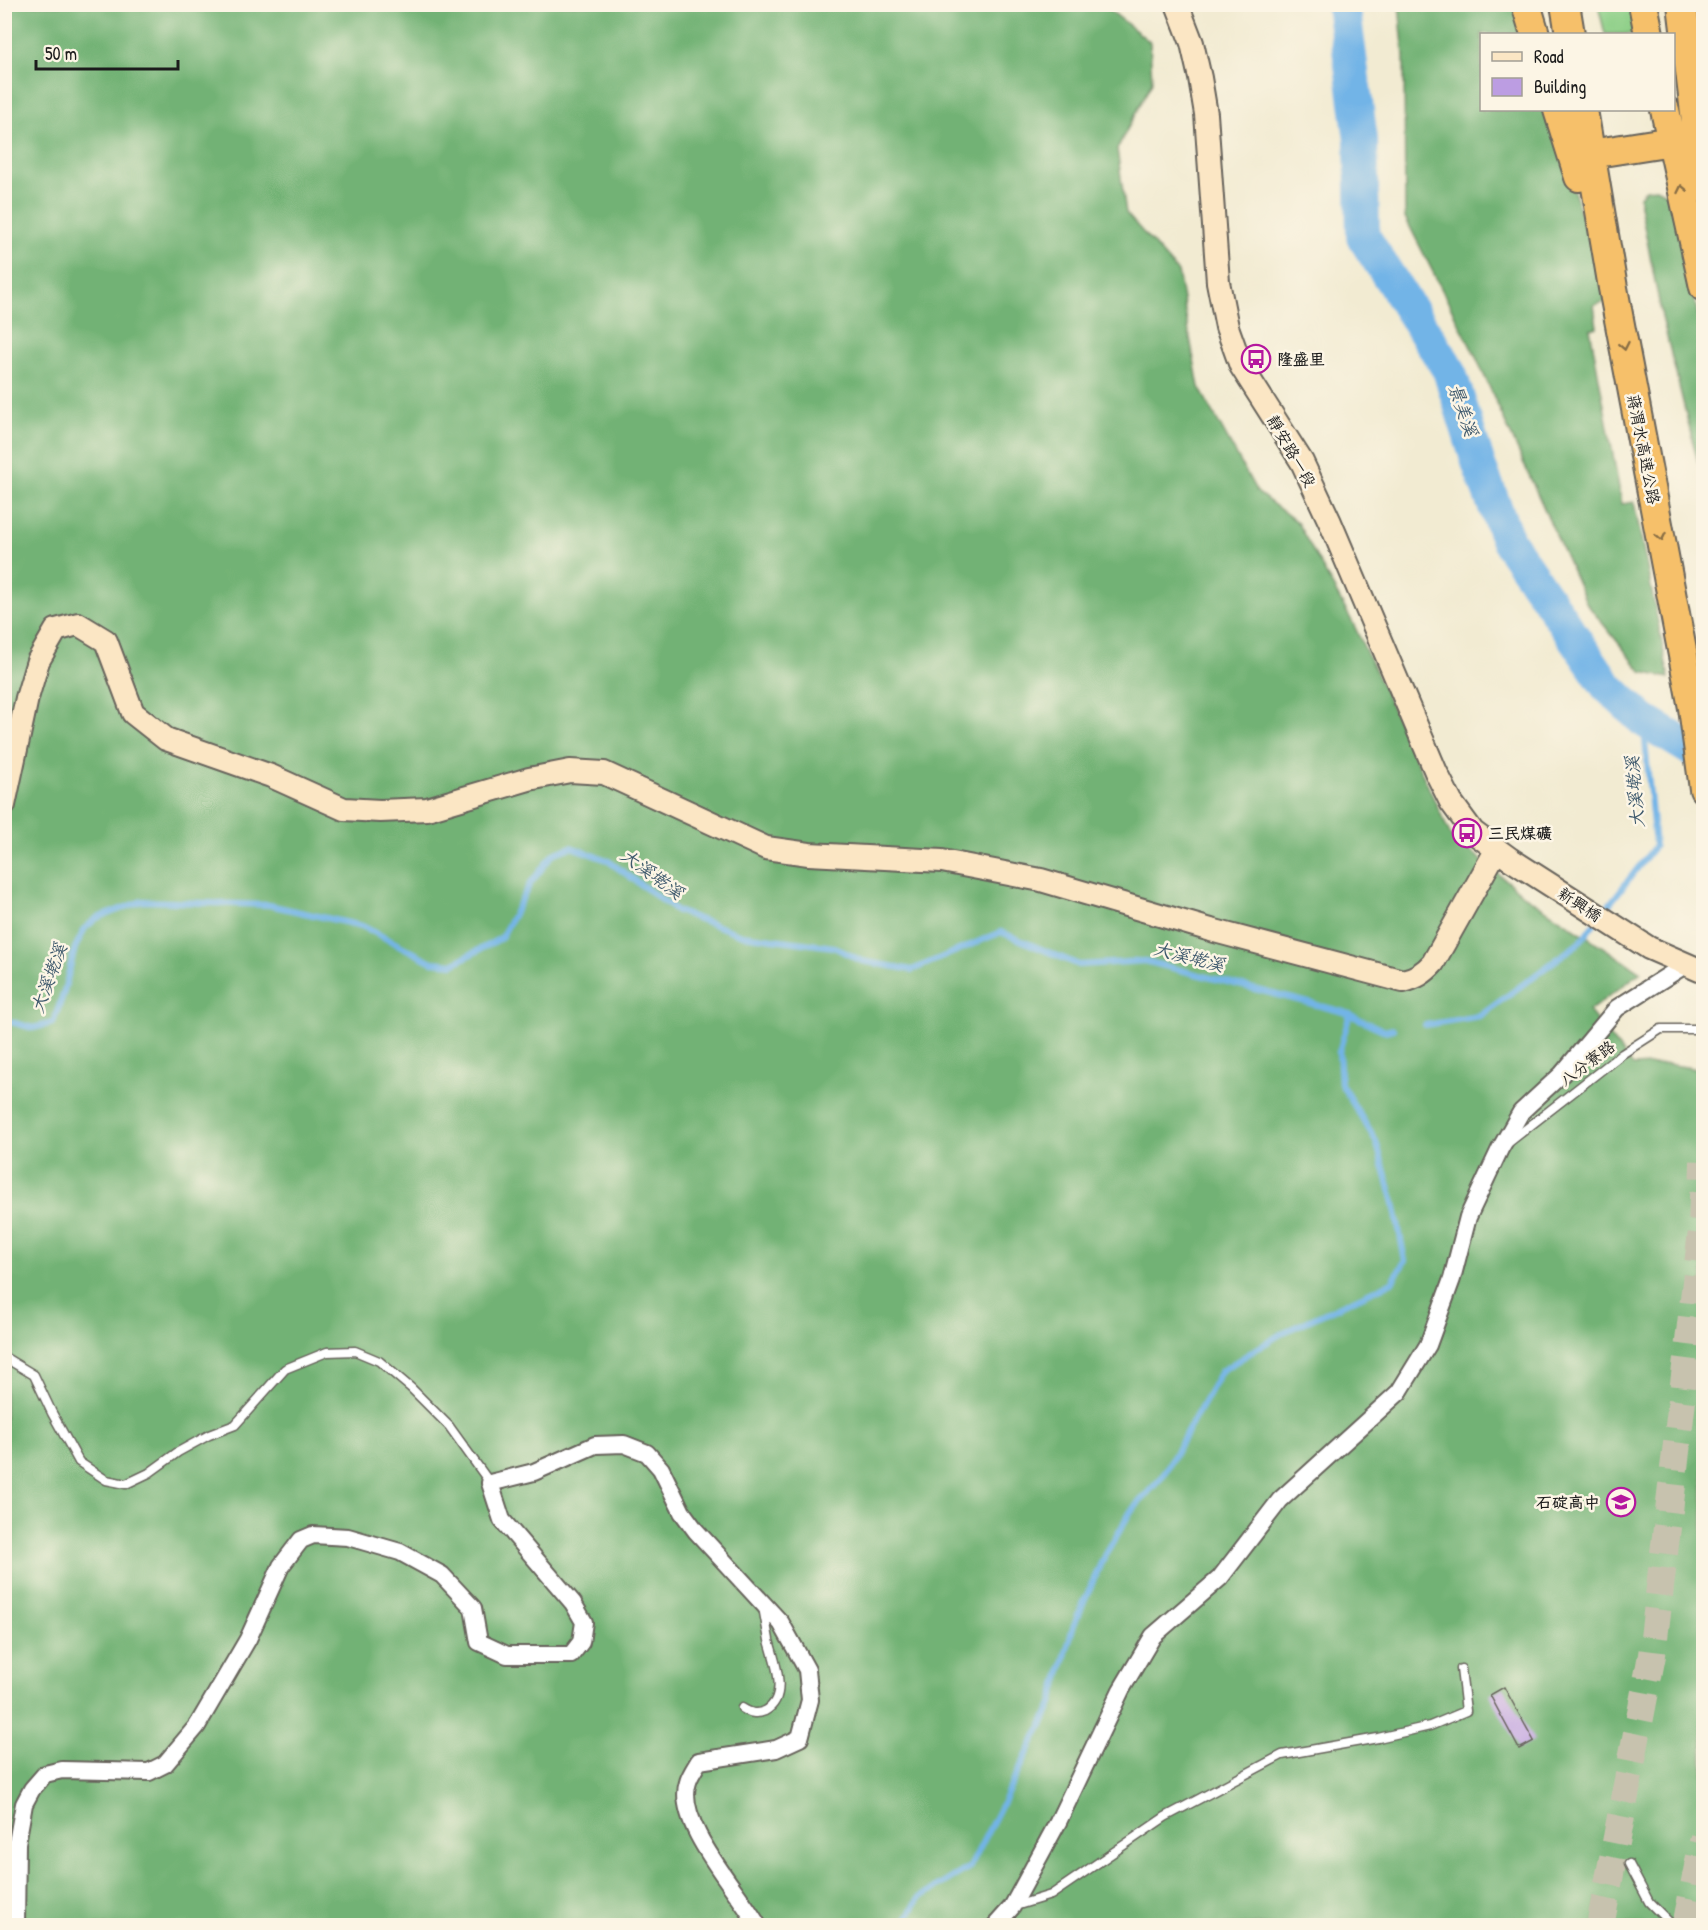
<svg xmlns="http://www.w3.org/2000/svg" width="1708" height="1930" font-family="'Patrick Hand','LXGW WenKai TC',sans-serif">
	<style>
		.green { fill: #8dcf87; stroke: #547652; stroke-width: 1.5 }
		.forest { fill: #72b274; stroke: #476748; stroke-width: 1.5 }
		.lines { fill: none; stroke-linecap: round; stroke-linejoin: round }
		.stream { stroke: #72b4e7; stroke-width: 6 }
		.river { stroke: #72b4e7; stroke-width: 34 }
		.building { fill: #bc9de2 }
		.highway-tunnel { stroke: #c7c2ae; stroke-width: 28; stroke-dasharray: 28 14; stroke-linecap: butt }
		.lane-casing { stroke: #67645c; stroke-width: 11 }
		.street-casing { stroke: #67645c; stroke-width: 20 }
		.secondary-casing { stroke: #67645c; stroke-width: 26 }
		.highway-casing { stroke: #67645c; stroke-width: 32 }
		.lane { stroke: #fff; stroke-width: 8 }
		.street { stroke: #fff; stroke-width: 16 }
		.secondary { stroke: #fbe6c4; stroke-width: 22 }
		.highway { stroke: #f6c06b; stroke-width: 28 }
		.oneway { stroke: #896e44 }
		.labels { text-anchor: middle; stroke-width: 5; stroke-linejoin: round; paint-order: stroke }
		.poi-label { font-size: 16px; font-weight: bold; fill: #1c1c1c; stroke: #fcf5e5; text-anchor: start }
		.street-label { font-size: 16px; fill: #1c1c1c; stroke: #fcf5e5 }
		.water-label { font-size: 18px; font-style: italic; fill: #3e596d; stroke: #fcf5e5 }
	</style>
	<rect width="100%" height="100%" fill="#fcf5e5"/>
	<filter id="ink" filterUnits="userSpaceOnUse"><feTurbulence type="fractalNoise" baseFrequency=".0167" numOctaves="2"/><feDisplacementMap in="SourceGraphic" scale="12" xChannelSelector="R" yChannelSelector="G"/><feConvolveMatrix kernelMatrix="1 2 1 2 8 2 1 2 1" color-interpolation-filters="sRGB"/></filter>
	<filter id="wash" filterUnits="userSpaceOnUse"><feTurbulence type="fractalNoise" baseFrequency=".008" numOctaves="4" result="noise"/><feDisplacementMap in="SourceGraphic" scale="24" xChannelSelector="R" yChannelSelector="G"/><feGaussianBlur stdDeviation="1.35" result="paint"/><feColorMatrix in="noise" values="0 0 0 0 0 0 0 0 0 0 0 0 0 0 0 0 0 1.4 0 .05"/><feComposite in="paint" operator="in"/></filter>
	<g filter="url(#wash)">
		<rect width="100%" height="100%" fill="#f2ebd2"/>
		<!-- green -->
		<path class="green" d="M1598 5H1634L1640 34H1605Z"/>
		<!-- forest -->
		<path class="forest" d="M5 5H1109L1111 11 1150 42 1152 82 1117 149 1126 213 1178 272 1199 387 1257 492 1297 522 1353 623 1450 834 1525 896 1641 972 1589 1011 1633 1066 1668 1064 1703 1070V1925L5 1926Z
			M1399 5H1518L1527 34H1482V110H1550L1607 301 1594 305 1597 327 1590 329 1622 504 1634 502 1669 678 1642 672 1587 604 1475 355 1405 217 1404 56Z
			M1656 188 1667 194 1674 202 1703 339V462L1698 463 1662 317 1640 205V196L1646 189Z"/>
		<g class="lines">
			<!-- stream -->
			<path class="stream" d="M4 1020 33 1028 53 1023 63 995 75 948 85 928 97 918 142 901 269 905 362 926 432 962 453 964 501 938 530 884 553 854 571 847 607 860 677 911 742 935 834 947 862 961 912 970 1001 932 1079 965 1145 961 1344 1012 1385 1031 1393 1029
				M1425 1025 1480 1016 1579 943 1655 846 1643 720
				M903 1926 919 1898 970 1867 1051 1707 1073 1627 1101 1563 1131 1511 1162 1477 1221 1371 1284 1332 1392 1282 1405 1261 1394 1203 1376 1141 1341 1084 1339 1052 1350 1014"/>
			<!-- river -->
			<path class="river" d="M1343 4 1361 140 1363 236 1449 370 1479 465 1508 541 1607 686 1643 720 1704 757"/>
		</g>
		<g id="blocks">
			<!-- building -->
			<path class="building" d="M1504 1687 1534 1741 1519 1749 1490 1695Z"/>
		</g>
	</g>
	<g filter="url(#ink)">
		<use href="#blocks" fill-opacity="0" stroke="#67645c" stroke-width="1.5"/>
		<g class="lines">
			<!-- highway-tunnel -->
			<path class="highway-tunnel" d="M1600 1926 1652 1655 1702 1231 1704 1161
				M1686 1926 1704 1837"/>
			<!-- lane casing -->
			<g class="lane-casing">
				<path id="lane" d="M1508 1143 1622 1054 1661 1029H1704
					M4 1357 34 1375 52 1413 79 1462 106 1480 126 1484 149 1473 178 1452 209 1435 235 1425 285 1369 327 1352 355 1351 379 1361 411 1388 449 1426 490 1483
					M742 1708C750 1713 756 1715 765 1711 790 1697 774 1660 769 1640 767 1629 765 1618 763 1607
					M1629 1864 1649 1902 1673 1926
					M1012 1907 1051 1895 1165 1817 1282 1755 1378 1738 1430 1726 1466 1711 1461 1669"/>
			</g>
			<!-- street casing -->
			<g class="street-casing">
				<path id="street" d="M16 1926 17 1843 24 1804 32 1789 45 1774 62 1770 149 1772 165 1764 197 1726 248 1639 281 1566 301 1540 313 1535 348 1537 400 1552 442 1575 473 1608 479 1642 507 1655H571L581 1642 584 1622 573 1603 502 1520 490 1483 534 1472 595 1445 624 1444 647 1453 661 1469 682 1512 696 1531 781 1623 807 1670 810 1700 800 1738 776 1749 699 1761C695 1768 690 1775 688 1782 674 1823 739 1891 758 1926
					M995 1926 1012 1907 1058 1822 1121 1690 1153 1636 1220 1578 1280 1500 1399 1392 1428 1345 1452 1279 1468 1217 1500 1149 1521 1112 1562 1074 1617 1008 1685 965"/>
			</g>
			<!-- secondary casing -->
			<g class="secondary-casing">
				<path id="secondary" d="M1177 4 1192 43 1200 78 1206 114 1218 282 1227 327 1241 366 1302 462 1330 522 1436 772 1451 802 1473 832 1510 859 1649 948 1704 972
					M4 805 27 698 38 661 56 630 78 624 106 641 133 713 166 739 271 776 344 809 380 811 427 809 529 779 570 771 604 773 766 848 809 854 942 861 1041 880 1211 930 1403 981C1416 978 1424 973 1433 963L1497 849"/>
			</g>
			<!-- highway casing -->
			<g class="highway-casing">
				<path id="highway" d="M1526 4 1535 34
					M1565 4 1570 34
					M1643 4 1649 34
					M1682 4 1704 188
					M1558 110 1579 177
					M1583 110 1613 288 1693 708 1704 789
					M1665 110 1704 287
					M1590 154 1672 141"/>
			</g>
			<!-- lane -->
			<use href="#lane" class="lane"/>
			<!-- street -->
			<use href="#street" class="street"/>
			<!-- secondary -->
			<use href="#secondary" class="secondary"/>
			<!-- highway -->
			<use href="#highway" class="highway"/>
		</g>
		<!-- one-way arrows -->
		<defs><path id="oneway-chevron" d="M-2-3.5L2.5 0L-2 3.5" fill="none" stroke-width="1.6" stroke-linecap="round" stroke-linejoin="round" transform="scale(1.5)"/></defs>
		<g class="oneway">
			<use href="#oneway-chevron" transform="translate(1682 189) rotate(-102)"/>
			<use href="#oneway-chevron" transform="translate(1624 346) rotate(79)"/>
			<use href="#oneway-chevron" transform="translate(1661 537) rotate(79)"/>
		</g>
	</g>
	<!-- icons -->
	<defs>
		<g id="bus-ring" transform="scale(1.5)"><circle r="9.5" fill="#fcf5e5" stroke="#b5179e" stroke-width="1.5"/><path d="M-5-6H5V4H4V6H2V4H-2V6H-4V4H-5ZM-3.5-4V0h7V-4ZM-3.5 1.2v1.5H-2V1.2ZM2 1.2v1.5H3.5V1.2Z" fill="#b5179e"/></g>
		<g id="school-ring" transform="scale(1.5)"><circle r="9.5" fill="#fcf5e5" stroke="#b5179e" stroke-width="1.5"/><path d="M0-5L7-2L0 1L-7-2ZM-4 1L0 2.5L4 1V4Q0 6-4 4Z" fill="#b5179e"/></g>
	</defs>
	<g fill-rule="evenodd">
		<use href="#bus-ring" x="1256" y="359"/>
		<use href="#bus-ring" x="1467" y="833"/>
		<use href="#school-ring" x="1621" y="1502"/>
	</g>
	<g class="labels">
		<!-- poi labels -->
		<g class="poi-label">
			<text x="1277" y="365">隆盛里</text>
			<text x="1488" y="839">三民煤礦</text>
			<text x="1600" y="1508" text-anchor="end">石碇高中</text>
		</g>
		<!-- street labels -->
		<g class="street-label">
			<text transform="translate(1644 449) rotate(79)" y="6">蔣渭水高速公路</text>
			<text transform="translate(1292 451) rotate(60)" y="6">靜安路一段</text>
			<text transform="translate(1580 904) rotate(33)" y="6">新興橋</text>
			<text transform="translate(1587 1063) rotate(-37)" y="6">八分寮路</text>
		</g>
		<!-- water labels -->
		<g class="water-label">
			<text transform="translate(1463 410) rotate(71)" y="6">景美溪</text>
			<text transform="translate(1635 792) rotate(-95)" y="6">大溪墘溪</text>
			<text transform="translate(652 874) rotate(36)" y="6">大溪墘溪</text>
			<text transform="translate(1189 957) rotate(14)" y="6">大溪墘溪</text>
			<text transform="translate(49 978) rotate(-70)" y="6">大溪墘溪</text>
		</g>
	</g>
	<!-- margin -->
	<rect width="1708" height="1930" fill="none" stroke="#fcf5e5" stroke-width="24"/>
	<!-- legend -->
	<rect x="1480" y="33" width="195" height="78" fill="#fcf5e5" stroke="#a29e95" stroke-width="1.5"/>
	<rect x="1492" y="52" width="30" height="9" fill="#fbe6c4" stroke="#a29e95" stroke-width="1.5"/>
	<text x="1534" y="63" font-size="18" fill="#1c1c1c">Road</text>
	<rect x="1492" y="78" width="30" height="18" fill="#bc9de2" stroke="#a29e95" stroke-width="1.5"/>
	<text x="1534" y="93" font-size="18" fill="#1c1c1c">Building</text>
	<!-- scale -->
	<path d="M36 60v9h142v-9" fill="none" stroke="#1c1c1c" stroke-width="3"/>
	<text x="45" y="60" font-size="18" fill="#1c1c1c" stroke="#fcf5e5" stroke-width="4.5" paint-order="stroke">50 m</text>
</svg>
